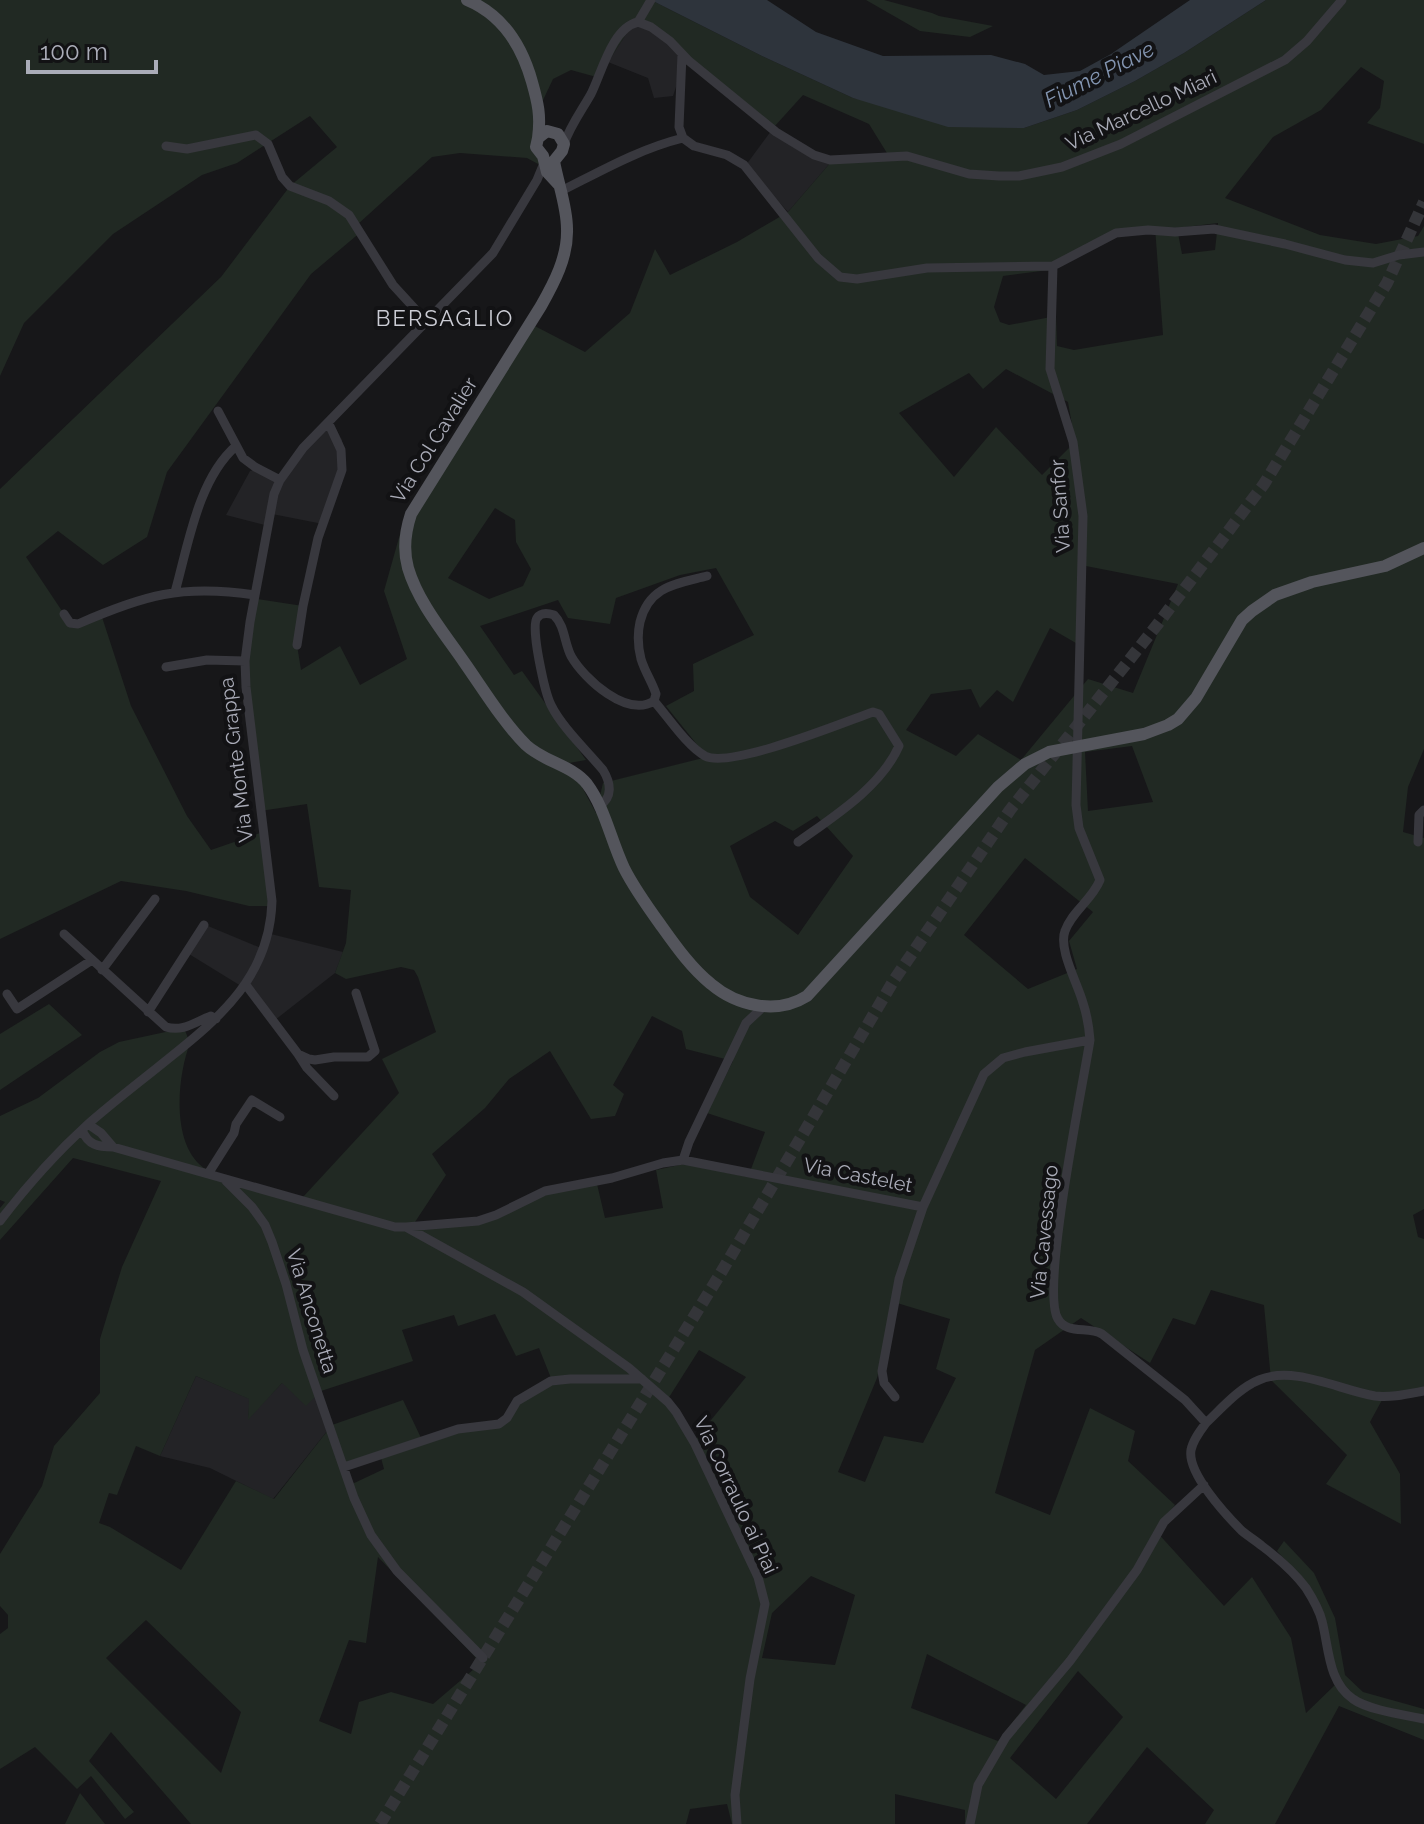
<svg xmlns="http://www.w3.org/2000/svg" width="1424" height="1824" font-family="Raleway,sans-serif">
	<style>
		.built { fill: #232326 }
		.green { fill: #212923; fill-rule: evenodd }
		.water { fill: #2e343c }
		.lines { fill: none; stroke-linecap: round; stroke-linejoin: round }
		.major-tunnel { stroke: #343539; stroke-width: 12; stroke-dasharray: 12 6; stroke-linecap: butt }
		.minor { stroke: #38383e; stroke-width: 9 }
		.major { stroke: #54555c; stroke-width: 12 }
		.labels { text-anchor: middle; stroke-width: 8; stroke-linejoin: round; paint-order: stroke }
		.street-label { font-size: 20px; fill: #aaacb8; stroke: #121214 }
		.water-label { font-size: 22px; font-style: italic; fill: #8395b1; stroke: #121214 }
		.neighbourhood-label { font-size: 22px; letter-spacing: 2px; fill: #cbccd4; stroke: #121214 }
	</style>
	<rect width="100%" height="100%" fill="#171719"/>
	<!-- built -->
	<path class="built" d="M642 26 687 54 673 96 654 98 648 78 608 62 630 28Z
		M774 127 831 162 788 212 746 165Z
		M330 418 342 440 345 456 323 524 267 513 265 525 226 515 250 471 259 468 279 478Z
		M208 926 261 948 267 933 343 952 335 973 275 1020 241 986 189 954Z
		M196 1376 250 1399 248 1418 282 1383 321 1391 332 1425 273 1499 210 1468 160 1456Z"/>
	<!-- green -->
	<path class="green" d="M0 0H651L762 56 853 98 1024 128 1077 110 1135 81 1184 53 1266 0H1424V144L1367 123 1380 108 1384 81 1361 67 1321 110 1273 137 1225 198 1320 235 1376 244 1418 236 1424 226V749L1408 787 1403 832 1424 838V1209L1413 1215 1418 1237 1424 1239V1394L1382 1400 1370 1422 1400 1474 1401 1524 1326 1484 1347 1455 1271 1380 1264 1305 1211 1290 1195 1325 1173 1318 1150 1363 1081 1318 1035 1350 995 1493 1050 1515 1090 1408 1135 1431 1128 1461 1175 1505 1155 1530 1224 1606 1252 1577 1291 1638 1306 1713 1335 1685 1324 1620 1305 1581 1277 1551 1284 1541 1314 1573 1335 1618 1345 1675 1363 1692 1424 1709V1740L1339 1706 1275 1824H1205L1214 1810 1147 1747 1087 1824H965V1810L895 1794V1824H732L727 1804 690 1809 686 1824H191L111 1732 89 1761 134 1812 125 1819 91 1776 77 1789 35 1747 0 1769V1634L8 1628V1615L0 1606V1554L42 1486 54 1446 100 1393V1339L122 1267 161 1181 73 1158 0 1240V1208L5 1202 0 1200V1116L38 1098 100 1052 119 1042 184 1028 190 1043C177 1077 170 1148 207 1170 213 1174 224 1175 231 1177 255 1184 279 1190 303 1197L399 1093 382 1059 436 1032 418 977 414 970 401 967 346 979 335 973 346 943 351 890 319 887 307 804 260 811 244 692 251 598 303 606 297 645 301 670 340 646 360 685 407 659 384 591 402 527 527 322 585 352 630 313 655 249 670 275 737 242 788 212 831 162 890 158 869 124 803 95 774 127 686 54 642 26 630 28 608 62 600 78 571 70 553 79 536 115 540 165 527 158 460 153 432 157 358 224 362 231 311 274 167 472 147 537 103 565 58 531 26 557 70 623 101 614 131 706 187 816 211 850 263 832 270 906H249L186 891 121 881 0 939V489L221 277 290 186 337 147 310 116 237 163 202 175 113 234 24 323 0 376ZM1218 223 1215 250 1182 254 1177 228ZM1155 227 1163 335 1074 350 1057 346 1056 316 1009 325 1000 322 994 307 1003 276 1049 270 1117 229ZM1006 369 1068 402 1075 442 1042 475 996 427 954 477 899 413 969 373 983 389ZM495 508 515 520 516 542 531 569 523 586 489 599 448 578ZM1086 566 1178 584 1133 693 1088 679 1021 760 978 734 956 756 906 730 931 694 971 689 980 708 997 690 1013 702 1050 628 1081 646ZM716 568 754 635 693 664 694 691 666 706 707 757 603 783 596 813 569 763 586 760 522 671 514 675 480 626 558 600 568 618 610 624 616 598 680 575ZM1132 746 1153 802 1088 811 1085 752ZM817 816 853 856 798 935 750 897 730 846 775 821 793 831ZM1025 858 1093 912 1069 941 1077 969 1028 989 964 935ZM652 1016 682 1031 686 1049 733 1061 707 1113 765 1132 748 1177 684 1164 656 1170 663 1208 605 1218 597 1184 564 1189 458 1225 415 1222 446 1175 432 1154 485 1108 509 1079 550 1051 591 1119 615 1116 624 1094 613 1085ZM897 1303 950 1319 936 1369 956 1378 923 1443 884 1436 865 1482 838 1472 877 1378ZM495 1314 516 1356 539 1348 551 1378 497 1421 422 1440 403 1400 332 1425 274 1499 236 1481 181 1570 110 1527 99 1523 109 1493 117 1495 136 1446 160 1456 196 1376 249 1399 248 1420 282 1383 306 1406 321 1391 413 1361 402 1330 454 1315 458 1326ZM699 1350 746 1377 694 1441 666 1402ZM380 1454 384 1469 350 1485 344 1466ZM378 1557 481 1663 433 1704 391 1692 359 1702 351 1734 319 1721 349 1640 366 1643ZM811 1576 855 1595 835 1665 762 1658 772 1613ZM146 1620 241 1712 221 1773 106 1658ZM927 1654 1026 1705 998 1741 911 1708ZM1078 1671 1123 1717 1056 1799 1010 1758Z
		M866 0H884L932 13 939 16 993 26 970 37 920 31Z
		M49 1004 82 1035 0 1090V1034Z
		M80 1793 105 1824H65Z"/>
	<!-- water -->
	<path class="water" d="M651 0H767L816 32 883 56 991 55 1025 64 1044 75 1080 71 1111 54 1190 0H1266L1184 53 1135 81 1077 110 1024 128 948 127 853 98 762 56Z"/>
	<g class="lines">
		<!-- major-tunnel -->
		<path class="major-tunnel" d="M380 1824 719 1276 894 980 1010 810 1157 625 1264 484 1387 283 1424 202"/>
		<!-- minor -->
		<path class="minor" d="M638 22 651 27 670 41 689 61 776 132 814 155 830 160 907 156 969 174 999 176H1019L1062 167 1121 144 1285 60 1307 41 1342 0
			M638 22 651 0
			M682 54 679 127 683 138
			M683 138 694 146 727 155 744 165 818 258 840 277 857 279 927 268 1053 266 1116 233 1148 230 1175 232 1214 229 1285 244 1345 260 1373 263 1399 255 1424 252
			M564 144C570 126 582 110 591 94 602 72 612 28 638 22
			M166 146 187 149 256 135 268 144 282 177 290 186 329 201 349 215 393 285 426 321
			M561 191C601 171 639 149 683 138
			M1053 266 1050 369 1073 442 1083 516 1076 805 1079 828 1100 880C1092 900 1072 911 1065 931 1058 949 1078 984 1083 1003 1087 1015 1089 1027 1090 1040 1083 1085 1040 1291 1058 1319 1067 1335 1088 1326 1102 1334L1185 1400 1206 1423C1221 1409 1239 1388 1259 1380 1294 1365 1339 1390 1375 1396 1391 1398 1408 1394 1424 1391
			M218 411 243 458 255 467 280 480
			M175 592C188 546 198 479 236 446
			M64 614 70 623 78 624C144 595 182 584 255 595
			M297 645 303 606 318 538 342 470 341 450 328 422
			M166 667 207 660 245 661
			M654 701C668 717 687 746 705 756 730 769 842 723 873 712L879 714 899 746C881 787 833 817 798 842
			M599 806C613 798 611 783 603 770 587 751 561 726 551 705 545 693 530 627 537 618 541 612 548 613 554 615 565 626 564 642 571 656 584 679 627 718 654 701L656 694C652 682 645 672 641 659 638 647 637 635 640 622 649 586 676 584 707 576
			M1418 842 1419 815 1424 810
			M64 934 166 1027C183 1032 195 1022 211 1016L216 1019
			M102 970 155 899
			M246 985 298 1054 309 1059 315 1060 334 1057H368L375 1051 356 993
			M7 994 17 1009 92 960
			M148 1012 204 925
			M298 1054 307 1068 334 1096
			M88 1124 101 1133 113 1147
			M82 1130C88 1145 98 1147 113 1147L395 1227H406L478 1221 496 1215 545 1191 612 1178 663 1163 683 1160 923 1207
			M683 1160 689 1142 746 1023 763 1007
			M208 1174 234 1133 236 1124 252 1100 280 1117
			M226 1181 252 1207 265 1225 272 1242 286 1284 303 1350 354 1498 371 1535 397 1571 483 1658
			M0 1221C26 1187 55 1154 87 1125 113 1102 141 1081 168 1059 222 1016 270 975 272 901L246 687 245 661 250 622 274 494 280 480 303 448 493 253 537 180 544 163
			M406 1227 523 1292 629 1368 668 1402 676 1412 695 1444 758 1577 765 1604 750 1679 735 1795 737 1824
			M895 1397 884 1383 882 1371 899 1279 923 1207 984 1074 1003 1058 1025 1052 1090 1040
			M1206 1423C1200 1431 1193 1440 1191 1450 1187 1473 1226 1515 1242 1531 1248 1536 1256 1541 1262 1546 1278 1558 1294 1572 1306 1588 1313 1599 1319 1609 1322 1621 1329 1648 1328 1682 1353 1699 1368 1710 1405 1715 1424 1719
			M344 1467 458 1429 499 1424 507 1418 517 1401 551 1381 570 1379H642
			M970 1824 978 1785 1006 1737 1070 1661 1137 1570 1164 1522 1204 1485"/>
		<!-- major -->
		<path class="major" d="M467 0C503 15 522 46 532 82 538 103 541 116 538 138
			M559 185 547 172 543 156 536 147 538 138 547 131 558 134 564 144 562 151 554 161C558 184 567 206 567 229 568 257 554 283 541 306L411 514C405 532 403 550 408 568 418 602 444 633 464 662 483 689 503 722 526 745 544 762 572 765 587 784 605 808 611 841 624 868 634 888 647 906 660 924 675 945 691 968 711 984 737 1006 777 1015 807 996L998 787 1025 764 1049 752 1144 734 1168 725 1178 719 1196 698 1242 620 1252 611 1275 595 1312 582 1385 566 1424 548"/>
	</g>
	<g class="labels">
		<!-- street labels -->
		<g class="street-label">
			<text transform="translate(1141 110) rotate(-25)" y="7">Via Marcello Miari</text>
			<text transform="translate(434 440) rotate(-58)" y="7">Via Col Cavalier</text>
			<text transform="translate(1060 506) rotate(-94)" y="7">Via Sanfor</text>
			<text transform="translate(236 760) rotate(-97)" y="7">Via Monte Grappa</text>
			<text transform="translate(858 1175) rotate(11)" y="7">Via Castelet</text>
			<text transform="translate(1044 1232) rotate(-84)" y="7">Via Cavessago</text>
			<text transform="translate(312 1311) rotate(73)" y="7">Via Anconetta</text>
			<text transform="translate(736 1495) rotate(65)" y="7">Via Corraulo ai Piai</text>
		</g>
		<!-- water labels -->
		<g class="water-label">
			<text transform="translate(1099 74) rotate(-27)" y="8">Fiume Piave</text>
		</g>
		<!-- neighbourhood labels -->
		<g class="neighbourhood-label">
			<text x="445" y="326">BERSAGLIO</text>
		</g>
	</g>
	<!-- scale -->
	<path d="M28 60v12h128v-12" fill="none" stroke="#aaacb8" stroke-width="4"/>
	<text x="40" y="60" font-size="24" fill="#aaacb8" stroke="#121214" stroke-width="6" paint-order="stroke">100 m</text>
</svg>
